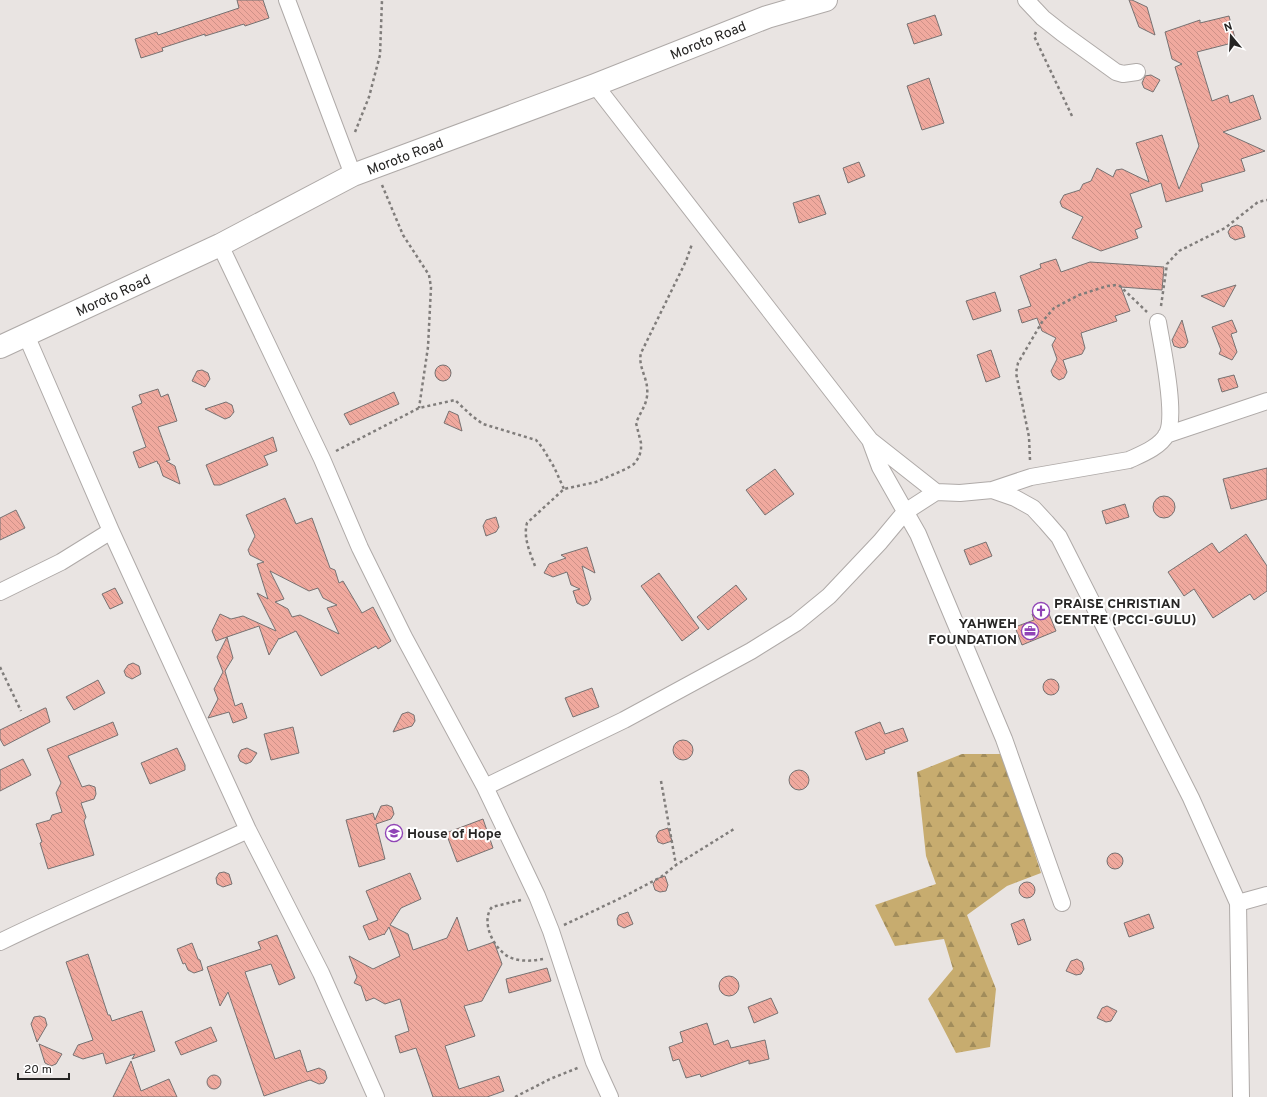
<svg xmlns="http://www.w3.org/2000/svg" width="1267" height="1097" font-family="Overpass,sans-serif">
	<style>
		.forest { fill: url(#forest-firs) }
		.building { fill: url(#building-back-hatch); stroke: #777272; fill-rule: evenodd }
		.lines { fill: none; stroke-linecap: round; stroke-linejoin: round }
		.street-casing { stroke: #afaaa8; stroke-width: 18 }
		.secondary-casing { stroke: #afaaa8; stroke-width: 24 }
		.path { stroke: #807d7b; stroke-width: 2.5; stroke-dasharray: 3 3; stroke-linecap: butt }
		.street { stroke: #fff; stroke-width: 16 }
		.secondary { stroke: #fff; stroke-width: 22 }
		.labels { text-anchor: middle; stroke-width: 4; stroke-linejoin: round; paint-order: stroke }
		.street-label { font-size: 14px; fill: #262524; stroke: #fff }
		.poi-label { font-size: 14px; font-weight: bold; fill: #262524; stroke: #fff; text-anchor: start }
	</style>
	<defs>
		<pattern id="forest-firs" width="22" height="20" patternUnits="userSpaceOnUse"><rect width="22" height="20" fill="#c7ac6f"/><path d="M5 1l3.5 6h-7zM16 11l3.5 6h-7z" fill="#a18c5b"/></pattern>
		<pattern id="building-back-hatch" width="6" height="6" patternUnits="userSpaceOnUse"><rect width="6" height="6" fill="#f0a99e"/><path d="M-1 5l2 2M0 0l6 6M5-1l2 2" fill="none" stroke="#ce9188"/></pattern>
	</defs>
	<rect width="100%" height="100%" fill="#e9e4e2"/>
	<!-- forest -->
	<path class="forest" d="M962 754H1003L1041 873 1007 886 967 915 996 989 990 1047 956 1053 928 999 953 969 944 939 895 946 875 905 936 884 926 856 917 772Z"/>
	<!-- building -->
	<path class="building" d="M237 0H263L269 18 245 26 244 24 205 36V34L162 48 163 51 141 58 135 39 157 32 158 35 239 8Z
		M1129 0H1132L1147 7 1155 35 1139 27Z
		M935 15 942 35 914 44 907 24Z
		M1229 16 1236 42 1197 52 1212 101 1228 95 1230 103 1253 95 1261 119 1223 132 1265 151 1241 159 1245 171 1201 184 1203 191 1166 202 1161 183 1130 194 1142 227 1135 230 1138 238 1101 251 1072 238 1083 217 1062 207 1060 202 1064 195 1080 190 1083 184 1091 181 1097 168 1113 177 1116 170 1122 169 1149 182 1136 143 1162 135 1179 189 1199 146 1175 67 1182 64 1172 59 1165 32 1200 20V23Z
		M1151 75 1160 80 1153 92 1144 88 1142 83 1145 76Z
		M929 78 944 123 922 130 907 86Z
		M859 162 865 176 848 183 843 168Z
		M819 195 826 214 799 223 793 203Z
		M1237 225 1242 227 1245 237 1235 240 1230 237 1228 232 1231 227Z
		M1056 259 1061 272 1090 262 1164 267 1162 290 1121 287 1130 311 1115 316 1117 321 1081 333 1085 348 1082 354 1063 360 1067 372 1064 378 1059 380 1053 376 1051 371 1057 359 1052 345 1056 338 1042 331 1037 318 1022 323 1018 310 1031 306 1020 276 1041 268 1040 264Z
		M1236 285 1224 307 1201 296Z
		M995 292 1001 311 973 320 966 301Z
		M1182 320 1188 342 1185 347 1180 348 1174 346 1172 340Z
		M1232 320 1237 332 1231 334 1237 352 1232 360 1219 354 1221 350 1212 327Z
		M991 350 1000 377 986 382 977 355Z
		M435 373a8 8 0 1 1 16 0a8 8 0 1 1-16 0Z
		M202 370 208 373 210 379 205 387 192 381 197 371Z
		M1234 375 1238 387 1222 392 1218 379Z
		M158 389 161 397 168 394 177 421 158 427 170 460 166 461 175 466 180 484 163 476 159 464H158L157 461 139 468 133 452 146 447 132 407 142 403 139 395Z
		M394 392 399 404 350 425 344 414Z
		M226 402 232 405 234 412 230 417 225 419 205 409Z
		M449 411 458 415 462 431 444 423Z
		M273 437 277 451 264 456 268 465 220 485H214L206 465Z
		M1267 468V499L1231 509 1223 479Z
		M775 469 794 494 765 515 746 490Z
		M1153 507a11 11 0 1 1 22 0a11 11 0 1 1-22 0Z
		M285 498 296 524 312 518 330 568 335 570 339 583 343 581 362 613 373 607 391 641 378 649 376 646 321 676 296 631 279 639V638L269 655 259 626 227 637 233 658 225 671 235 706 242 703 247 718 233 723 229 712 208 718 218 699 214 689 223 672 217 657 227 637 216 641 212 631 220 614 231 619 243 616 276 631 257 593 268 599 257 564 264 562 250 555 248 550 255 536 246 515ZM270 571 309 591 318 588 323 598 337 605 327 608 339 634 300 615 292 617 288 609 275 602 284 599Z
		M1125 504 1129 517 1106 524 1102 511Z
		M16 510 25 528 0 540V518Z
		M496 517 499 527 496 532 486 536 483 526 486 520Z
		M1246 534 1267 566V591L1254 600 1250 594 1213 618 1194 589 1184 596 1168 572 1212 543 1219 553Z
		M986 542 992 556 970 565 964 550Z
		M587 547 595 573 582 566 591 599 588 604 583 606 577 603 573 591 580 589 571 585 567 572 553 577 544 573 549 564 566 558 561 555Z
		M659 573 699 628 682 641 641 586Z
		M736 585 747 599 708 630 697 617Z
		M115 588 123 603 110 609 102 594Z
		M1047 609 1056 631 1022 645 1015 627 1034 620 1032 614Z
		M133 663 139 666 141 674 132 679 126 676 124 671 128 665Z
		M1043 687a8 8 0 1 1 16 0a8 8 0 1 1-16 0Z
		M98 680 105 693 74 710 66 697Z
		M592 688 599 707 573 717 565 698Z
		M45 708H46L50 722 4 746 0 739V730Z
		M408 712 414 715 415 721 412 726 393 732 402 714Z
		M113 722 118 735 68 756 82 787 89 785 95 787 96 794 94 799 81 803 86 817 84 821 94 855 48 869 40 843 42 842 36 824 50 820 52 815 62 812 56 793 61 783 47 749Z
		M880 722 885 734 903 728 908 741 884 750 885 753 866 760 855 732Z
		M293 727 299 753 271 760 264 734Z
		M673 750a10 10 0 1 1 20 0a10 10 0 1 1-20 0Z
		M177 748 185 765V770L150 784 141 763Z
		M247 748 257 753 251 762 246 764 240 761 238 756 241 750Z
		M23 759 31 775 0 791V770Z
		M789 780a10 10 0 1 1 20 0a10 10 0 1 1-20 0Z
		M387 805 392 807 394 814 391 819 376 824 385 859 359 867 346 820 373 813 375 820 381 806Z
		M483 819 493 848 457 862 446 833Z
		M668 828 672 841 663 844 658 842 656 836 659 831Z
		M1107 861a8 8 0 1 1 16 0a8 8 0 1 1-16 0Z
		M224 872 229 874 232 884 223 887 217 884 216 878 219 873Z
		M410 873 421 899 401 908 390 925 408 934 413 950 447 938 457 917 468 951 494 942 502 964 482 1001 464 1006 475 1036 445 1046 459 1089 499 1076 504 1091 487 1097H433L416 1048 400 1053 395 1036 409 1031 400 999 385 1004 374 998 366 1001 361 986 354 983 357 977 349 956 373 969 400 956 389 927 384 935V934L369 940 363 926 378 920 366 891Z
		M665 876 668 885 666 891 660 892 655 890 653 884 656 879Z
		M1019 890a8 8 0 1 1 16 0a8 8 0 1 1-16 0Z
		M628 912 633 924 624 928 618 925 617 919 619 915Z
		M1149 914 1154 928 1129 937 1124 923Z
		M1024 919 1031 940 1018 945 1011 924Z
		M277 935 295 978 279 985 271 964 245 972 275 1059 300 1050 307 1072 319 1068 325 1071 327 1078 324 1083 319 1084 310 1080 264 1096 228 992 220 1006 207 967 261 949 258 942Z
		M192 943 198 959 200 960 203 970 194 973 188 970 185 963 183 964 177 949Z
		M88 954 108 1015H110L112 1021 142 1011 155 1051 132 1059 135 1054 106 1064 103 1053 83 1059 73 1055 78 1045 93 1040 66 962Z
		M1077 959 1082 962 1084 969 1081 974 1076 975 1066 971 1071 961Z
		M547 968 551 981 509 993 506 979Z
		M719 986a10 10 0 1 1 20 0a10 10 0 1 1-20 0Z
		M771 998 778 1013 754 1023 748 1007Z
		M1107 1006 1117 1011 1111 1021 1106 1022 1097 1018 1102 1008Z
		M40 1016 45 1018 47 1025 37 1042 31 1024 34 1017Z
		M707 1023 714 1045 728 1040 731 1048 765 1040 769 1059 749 1064V1060L701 1077 700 1074 686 1078 679 1059 673 1061 669 1047 683 1042 680 1032Z
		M211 1027 217 1041 181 1055 175 1042Z
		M39 1044 62 1054 56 1064 51 1066 45 1063Z
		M131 1061 141 1091 169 1079 177 1097H113Z
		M207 1082a7 7 0 1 1 14 0a7 7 0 1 1-14 0Z"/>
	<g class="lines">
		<!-- street casing -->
		<g class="street-casing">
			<path id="street" d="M287 0 353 175
				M1026 0 1043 18 1062 33 1116 72 1123 74 1137 72
				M595 85 870 440 936 492 960 493 992 490 1015 498 1033 508 1046 522 1059 537 1191 798 1238 903 1241 1097
				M220 245 322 459 360 548 404 637 485 787 537 896 551 931 594 1062 610 1097
				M1166 435 1267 401
				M870 440 880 467 918 534 1004 739 1062 903
				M992 490 1031 477 1129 460C1142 454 1160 447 1167 434 1177 415 1162 346 1158 322
				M0 592 61 562 111 531
				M485 787 624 720 751 651 796 623 829 596 880 542 905 512 936 492
				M248 830 321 973 376 1097
				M1238 903 1267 895
				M0 942C82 902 166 868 248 830L111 531 26 335"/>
		</g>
		<!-- secondary casing -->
		<g class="secondary-casing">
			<path id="secondary" d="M0 347 220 245 353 175 595 85 767 17 826 0"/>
		</g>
		<!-- path -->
		<path class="path" d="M1036 32 1034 36 1072 116
			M355 132 369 97 380 55 382 0
			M382 185 403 235 429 275 431 287 428 347 419 408
			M1161 306 1167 264 1179 251 1225 228 1258 202 1267 200
			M336 451 419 408 455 400 472 416 483 424 536 440 542 447 554 467 564 489
			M1030 460 1029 437 1016 373 1018 363 1042 322 1054 308 1079 295 1107 286 1117 285 1120 286 1147 312
			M535 566C530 552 523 538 527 523L564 489 596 482 626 469 634 464 639 457 641 450V443L636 423C641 410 649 403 647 387 646 376 638 365 641 353L686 261 692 244
			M0 667 21 711
			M661 781 676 865
			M521 900 492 907C480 922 494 949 509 957 520 962 532 961 543 959
			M564 925 625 896 661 877 676 865 734 829
			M515 1097 550 1079 580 1067"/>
		<!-- street -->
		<use href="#street" class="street"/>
		<!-- secondary -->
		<use href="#secondary" class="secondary"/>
	</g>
	<!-- icons -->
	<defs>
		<g id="church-ring" transform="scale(0.9)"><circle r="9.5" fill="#fff" stroke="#9044b6" stroke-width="1.5"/><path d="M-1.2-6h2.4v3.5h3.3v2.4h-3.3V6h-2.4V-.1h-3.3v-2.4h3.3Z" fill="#9044b6"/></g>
		<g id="office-ring" transform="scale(0.9)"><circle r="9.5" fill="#fff" stroke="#9044b6" stroke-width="1.5"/><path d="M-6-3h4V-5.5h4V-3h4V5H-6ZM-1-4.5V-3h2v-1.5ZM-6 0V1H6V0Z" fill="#9044b6"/></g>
		<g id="school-ring" transform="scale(0.9)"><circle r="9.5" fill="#fff" stroke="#9044b6" stroke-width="1.5"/><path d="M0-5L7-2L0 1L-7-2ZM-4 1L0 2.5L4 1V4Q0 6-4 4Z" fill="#9044b6"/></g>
	</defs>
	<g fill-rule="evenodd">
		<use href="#church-ring" x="1041" y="611"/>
		<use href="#office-ring" x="1030" y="631"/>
		<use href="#school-ring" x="394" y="833"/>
	</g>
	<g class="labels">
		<!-- street labels -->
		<g class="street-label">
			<text transform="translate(708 40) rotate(-22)" y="5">Moroto Road</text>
			<text transform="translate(405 156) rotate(-21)" y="5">Moroto Road</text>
			<text transform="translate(113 295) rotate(-25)" y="5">Moroto Road</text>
		</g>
		<!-- poi labels -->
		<g class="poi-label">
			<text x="1054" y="608">PRAISE CHRISTIAN<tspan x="1054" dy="16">CENTRE (PCCI-GULU)</tspan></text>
			<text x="1017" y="628" text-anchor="end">YAHWEH<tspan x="1017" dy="16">FOUNDATION</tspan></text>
			<text x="407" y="838">House of Hope</text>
		</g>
	</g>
	<!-- north arrow -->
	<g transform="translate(1231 36) rotate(342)" stroke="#ffffff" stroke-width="3" paint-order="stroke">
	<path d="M0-3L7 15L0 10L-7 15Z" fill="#262524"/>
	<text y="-6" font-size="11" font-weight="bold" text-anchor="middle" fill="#262524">N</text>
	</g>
	<!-- scale -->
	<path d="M18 1073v6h51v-6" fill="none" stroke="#262524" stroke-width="2"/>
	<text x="24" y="1073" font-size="12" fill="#262524" stroke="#ffffff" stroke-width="3" paint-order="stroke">20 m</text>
</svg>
